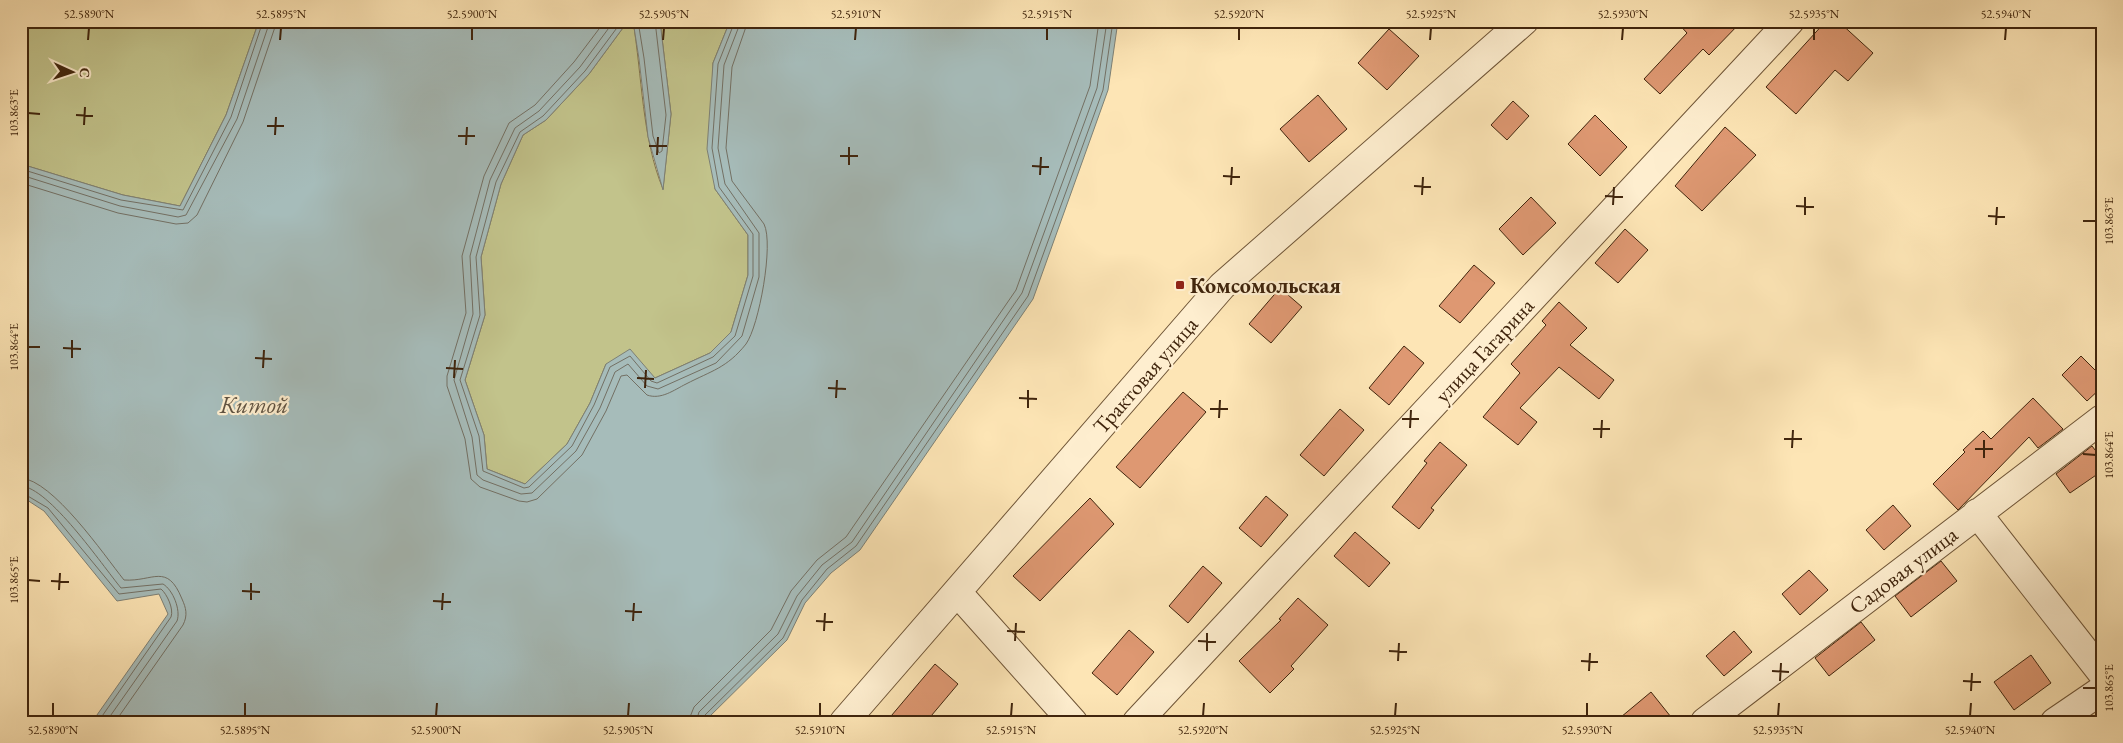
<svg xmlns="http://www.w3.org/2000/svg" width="2123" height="743" font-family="'EB Garamond',serif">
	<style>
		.green { fill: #c2c38b; stroke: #81744c }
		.water { fill: #a6bcba; stroke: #7d8075 }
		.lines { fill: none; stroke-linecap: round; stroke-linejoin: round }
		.shore { stroke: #737064; stroke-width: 1 }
		.building { fill: #de9872; stroke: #40250d }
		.minor-casing { stroke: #6f5537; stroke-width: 30 }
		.minor { stroke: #feeecf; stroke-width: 28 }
		.ticks { fill: none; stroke: #40250d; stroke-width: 2 }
		.poi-dot { fill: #8f2418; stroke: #feeecf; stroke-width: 2 }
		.labels { text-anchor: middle; stroke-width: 4.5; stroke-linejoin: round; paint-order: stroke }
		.poi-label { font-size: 22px; font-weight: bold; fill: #40250d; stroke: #feeecf; text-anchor: start }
		.street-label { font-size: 22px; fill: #40250d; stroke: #feeecf }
		.water-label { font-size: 24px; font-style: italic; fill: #5f5241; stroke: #feeecf }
		.neatline { fill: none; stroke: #40250d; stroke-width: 2 }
		.ticks-label { font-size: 12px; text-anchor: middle; fill: #40250d }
	</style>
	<rect width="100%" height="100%" fill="#fde5b5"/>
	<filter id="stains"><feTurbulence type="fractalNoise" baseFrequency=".004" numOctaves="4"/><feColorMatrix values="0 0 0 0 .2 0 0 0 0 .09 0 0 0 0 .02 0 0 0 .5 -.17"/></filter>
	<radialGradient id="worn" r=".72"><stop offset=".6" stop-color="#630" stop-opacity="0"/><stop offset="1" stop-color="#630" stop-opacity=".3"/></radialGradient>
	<!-- green -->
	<path class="green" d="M21 21H259L226 115 180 206 123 195 21 164Z
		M628 21H633C642 75 642 139 663 189L671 114 660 21H730L713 63 712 93 715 189 748 235V275L731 332 710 353 655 378 606 364 590 403 567 444 525 484 487 469 484 435 465 380 485 315 481 257 501 184 523 135 546 120 589 74Z"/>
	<!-- water -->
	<path class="water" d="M259 21H628L589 74 546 120 523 135 501 184 481 257 485 315 465 380 484 435 487 469 525 484 567 444 590 403 606 364 630 349 655 378 710 353 731 332 748 275V235L715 189 707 149 713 63 730 21H1118L1108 90 1033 299 860 550 831 573 805 603 787 640 704 722H92L168 614 159 594 117 601 44 511 21 496V164L123 195 180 206 226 115Z
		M633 21H660L671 114 663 190 648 137 639 59Z"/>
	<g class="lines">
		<!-- shore -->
		<path class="shore" d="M605 21 574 62 535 105 509 123 484 176 462 256 466 313 447 376V386L465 439 471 479 480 487 519 501 527 502 537 499 582 455 606 411 621 376 627 375 647 395C661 400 674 390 686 384 711 371 727 368 746 344 759 326 774 244 764 224L732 181 726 148 732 67 748 21
			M614 21 580 67 539 111 515 128 490 180 470 256 473 314 454 380 472 437 477 475 483 480 521 494 532 493 576 451 600 408 615 372 628 364 647 386 658 389 716 363 742 336 759 277V233L725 184 718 148 724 65 741 21
			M622 21 585 71 543 116 520 132 496 182 476 257 480 315 460 380 479 436 483 471 524 488 529 487 572 446 594 405 610 367 630 356 651 381 657 383 713 357 735 336 753 276V234L719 187 712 148 718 64 735 21
			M638 21 644 58 653 136 659 153 662 151 666 115 655 21
			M21 169 121 200 183 210 231 117 263 21
			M21 175 120 206 178 217 186 215 237 119 270 21
			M21 183 118 213 176 224 188 223 197 215 243 122 277 21
			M21 478C53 480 104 555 124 580 153 582 167 562 182 599 186 608 188 615 183 625L115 722
			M21 486C49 487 102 565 121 588L163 584C173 590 181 610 177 621L106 722
			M21 492 48 508 119 594 161 589C167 594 174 609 171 617L98 722
			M688 722 694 707 771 630 791 591 817 560 846 537 1016 290 1090 86 1099 21
			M696 722 699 712 778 634 797 596 822 565 852 542 1022 293 1097 88 1107 21
			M702 722 704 716 783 638 802 600 827 569 856 546 1028 296 1103 90 1113 21"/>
	</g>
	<!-- building -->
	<path class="building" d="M1676 21H1742L1709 55 1703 49 1660 94 1644 79 1687 33Z
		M1826 21H1838L1873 53 1848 81 1835 70 1796 114 1766 87Z
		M1389 29 1419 56 1387 90 1358 63Z
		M1318 95 1347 129 1309 162 1280 129Z
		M1513 101 1529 116 1507 140 1491 125Z
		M1595 115 1627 147 1600 176 1568 144Z
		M1725 127 1756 155 1702 211 1675 186Z
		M1531 197 1556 223 1523 255 1499 229Z
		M1625 229 1648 250 1618 283 1595 263Z
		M1474 265 1495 283 1460 323 1439 306Z
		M1280 288 1302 307 1271 343 1249 324Z
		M1559 302 1587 328 1570 345 1614 380 1599 399 1559 367 1520 408 1537 422 1518 445 1483 417 1520 373 1511 364 1546 325 1542 321Z
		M1404 346 1424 363 1389 405 1369 388Z
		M2081 356 2102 377V387L2087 401 2062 375Z
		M1183 392 1206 412 1140 488 1116 467Z
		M2033 398 2063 429 2038 448 2029 437 1958 510 1933 484 1965 452 1963 450 1983 431 1991 439Z
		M1340 409 1364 430 1324 476 1300 455Z
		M1440 442 1467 465 1431 508 1434 510 1419 529 1392 507 1427 463 1424 461Z
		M2092 446 2102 459V471L2070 493 2056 474Z
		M1266 496 1288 515 1261 547 1239 528Z
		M1090 498 1114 524 1040 601 1013 576Z
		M1893 505 1911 526 1884 550 1866 530Z
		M1355 532 1390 563 1369 587 1334 556Z
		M1941 561 1957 581 1911 617 1895 596Z
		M1203 566 1222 583 1188 623 1169 606Z
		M1809 570 1828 590 1800 615 1782 594Z
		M1298 598 1328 625 1291 666 1294 669 1270 693 1239 661 1281 620 1279 619Z
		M1861 622 1875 640 1829 676 1815 658Z
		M1129 630 1154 652 1117 695 1092 673Z
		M1734 631 1752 652 1724 676 1706 656Z
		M2031 655 2051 683 2014 710 1994 682Z
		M935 664 958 684 926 722H886Z
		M1651 692 1675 722H1615Z"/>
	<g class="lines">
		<!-- minor casing -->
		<g class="minor-casing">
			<path id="minor" d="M1977 513 2102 673
				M957 592 1073 722
				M844 722 1222 286 1524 21
				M1137 722 1790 21
				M1705 722 2102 419
				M2055 722 2102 690"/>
		</g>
		<!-- minor -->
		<use href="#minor" class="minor"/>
	</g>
	<!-- ticks -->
	<path class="ticks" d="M88 40 89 28M280 40 281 28M472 40V28M663 40 664 28M855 40 856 28M1047 40V28M1239 40V28M1430 40 1431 28M1622 40 1623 28M1814 40V28M2005 40 2006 28M28 113 40 114M76 115 93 116M84 125 85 107M267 126H284M275 135 276 117M458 136H475M466 145 467 127M649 146H667M657 155 658 137M840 156H858M849 165V147M1032 166 1049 167M1040 175 1041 157M1223 176 1240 177M1231 185 1232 167M1414 186 1431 187M1422 195 1423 177M1605 196 1623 197M1613 205 1614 187M1796 206 1814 207M1805 215V197M1988 216 2005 217M2083 221H2096M1996 225 1997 207M28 347H40M63 348 81 349M72 358V340M255 358 272 359M263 368 264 350M446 368 463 369M454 378 455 360M637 378 654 379M645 388 646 370M828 388 846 389M836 398 837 380M1019 398 1037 399M1028 408V390M1210 409H1228M1219 418 1220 400M1402 419H1419M1410 428 1411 410M1593 429H1610M1601 438 1602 420M1784 439H1802M1792 448 1793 430M1975 449H1993M2083 454 2096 455M1984 458V440M28 580 40 581M51 581 69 582M59 590 60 573M242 591 260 592M251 600V583M433 601 451 602M442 610 443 593M625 611 642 612M633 621 634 603M816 621 833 622M824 631 825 613M1007 631 1025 632M1015 641 1016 623M1198 641 1216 642M1207 651V633M1389 651 1407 652M1398 661 1399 643M1581 661 1598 662M1589 671 1590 653M1772 671 1789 672M1780 681 1781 663M1963 681 1981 682M2083 688H2096M1971 691 1972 673M53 716V703M245 716V703M436 716 437 703M628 716 629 703M820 716V703M1011 716 1012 703M1203 716 1204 703M1395 716 1396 703M1587 716V703M1778 716 1779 703M1970 716 1971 703"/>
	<!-- markers -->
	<rect class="poi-dot" x="1175" y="280" width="10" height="10" rx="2.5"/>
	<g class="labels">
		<!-- poi labels -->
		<g class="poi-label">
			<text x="1190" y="293">Комсомольская</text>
		</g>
		<!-- street labels -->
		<g class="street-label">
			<text transform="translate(1484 350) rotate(-47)" y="8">улица Гагарина</text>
			<text transform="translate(1145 375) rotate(-49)" y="8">Трактовая улица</text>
			<text transform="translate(1903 570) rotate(-37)" y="8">Садовая улица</text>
		</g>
		<!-- water labels -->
		<g class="water-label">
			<text x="254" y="413">Китой</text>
		</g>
	</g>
	<!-- margin -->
	<rect width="2123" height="743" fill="none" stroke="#fde5b5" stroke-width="55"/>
	<!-- north arrow -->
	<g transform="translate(72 72) rotate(93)" stroke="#feeecf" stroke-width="4" paint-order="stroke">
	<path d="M0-4L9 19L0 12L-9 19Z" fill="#40250d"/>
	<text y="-8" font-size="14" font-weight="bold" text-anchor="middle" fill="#40250d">С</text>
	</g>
	<rect x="28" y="28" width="2068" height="688" class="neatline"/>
	<g class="ticks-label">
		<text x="89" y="18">52.5890°N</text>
		<text x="281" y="18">52.5895°N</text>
		<text x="472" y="18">52.5900°N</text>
		<text x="664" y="18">52.5905°N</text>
		<text x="856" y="18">52.5910°N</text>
		<text x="1047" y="18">52.5915°N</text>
		<text x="1239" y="18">52.5920°N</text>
		<text x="1431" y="18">52.5925°N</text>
		<text x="1623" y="18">52.5930°N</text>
		<text x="1814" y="18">52.5935°N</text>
		<text x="2006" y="18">52.5940°N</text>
		<text transform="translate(14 113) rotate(-90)" y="4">103.863°E</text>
		<text transform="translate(2109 221) rotate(-90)" y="4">103.863°E</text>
		<text transform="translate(14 347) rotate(-90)" y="4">103.864°E</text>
		<text transform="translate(2109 455) rotate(-90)" y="4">103.864°E</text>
		<text transform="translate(14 580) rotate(-90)" y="4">103.865°E</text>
		<text transform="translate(2109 688) rotate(-90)" y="4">103.865°E</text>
		<text x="53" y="734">52.5890°N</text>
		<text x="245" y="734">52.5895°N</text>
		<text x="436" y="734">52.5900°N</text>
		<text x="628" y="734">52.5905°N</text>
		<text x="820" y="734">52.5910°N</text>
		<text x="1011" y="734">52.5915°N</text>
		<text x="1203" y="734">52.5920°N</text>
		<text x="1395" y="734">52.5925°N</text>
		<text x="1587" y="734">52.5930°N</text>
		<text x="1778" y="734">52.5935°N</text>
		<text x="1970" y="734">52.5940°N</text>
	</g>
	<rect width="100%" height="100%" filter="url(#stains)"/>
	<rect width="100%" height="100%" fill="url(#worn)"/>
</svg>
